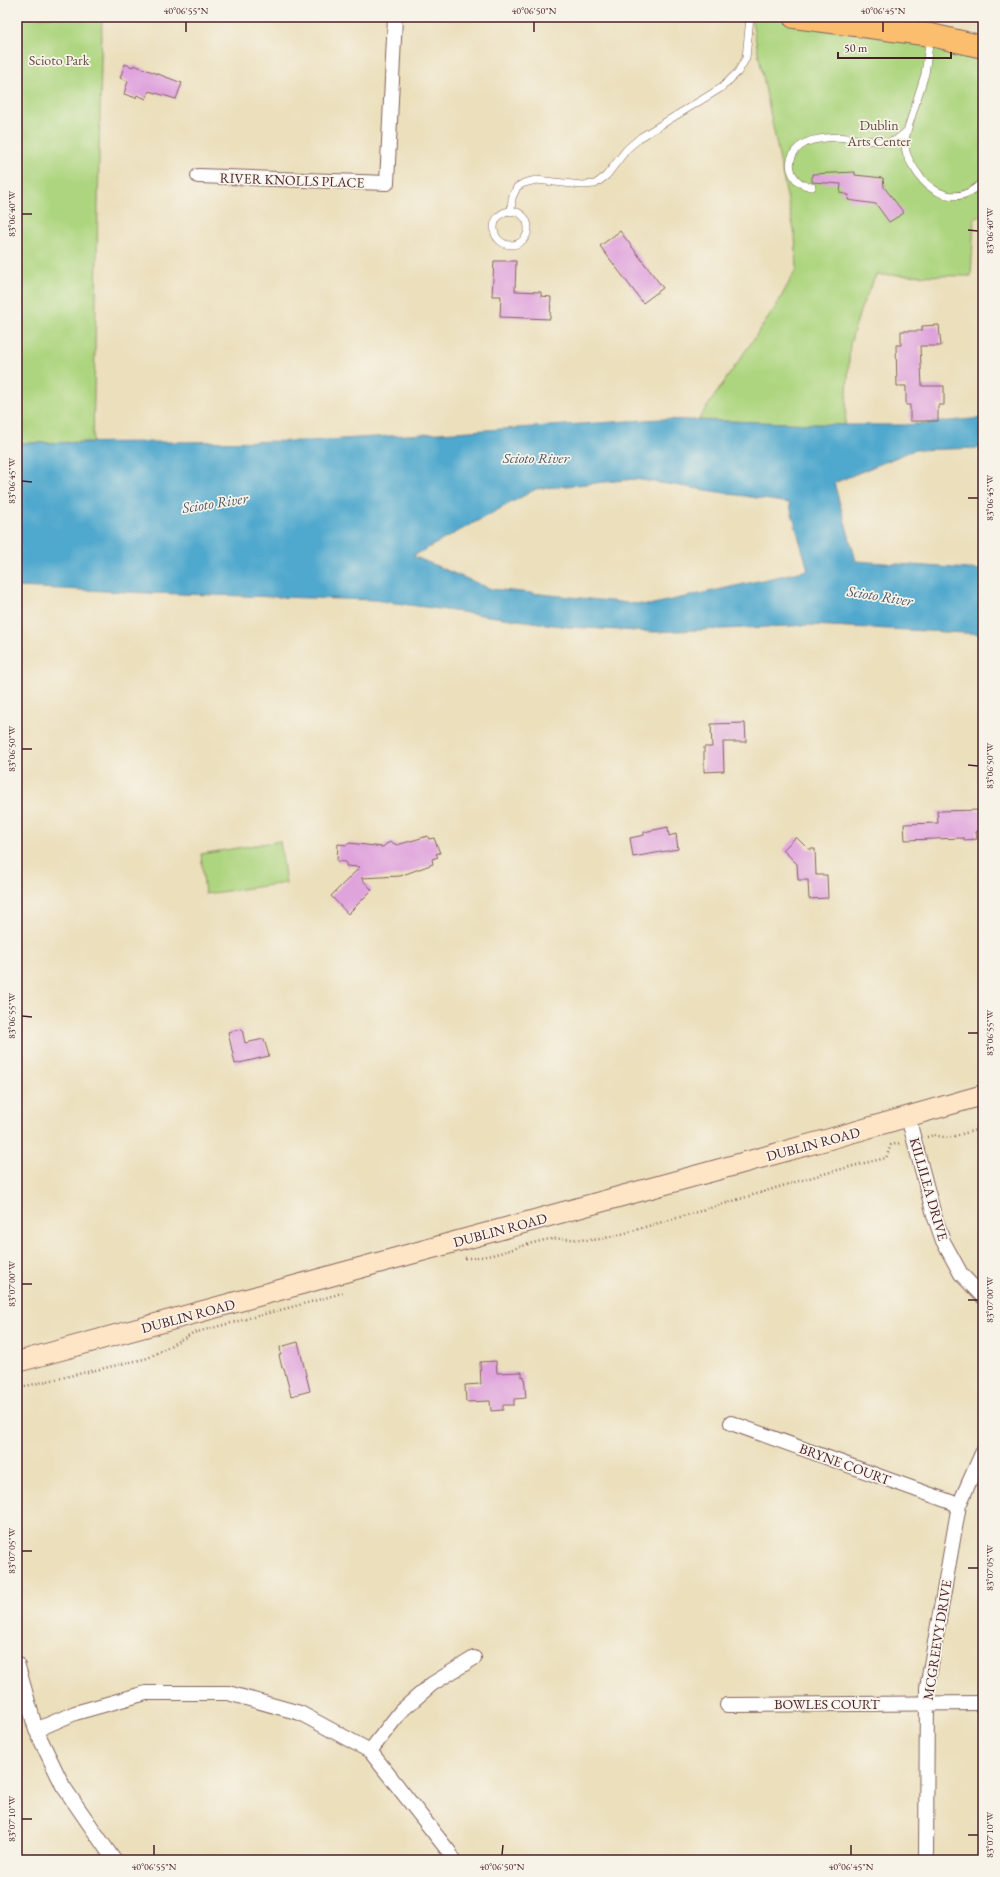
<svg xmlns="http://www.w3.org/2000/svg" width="1000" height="1877" font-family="'EB Garamond',serif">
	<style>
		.green { fill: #add57f; stroke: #7c7a55 }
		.water { fill: #50a8cd; stroke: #4d647c; fill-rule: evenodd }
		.building { fill: #e0a4dd }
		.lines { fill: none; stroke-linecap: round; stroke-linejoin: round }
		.lane-casing { stroke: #82625e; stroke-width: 8 }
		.street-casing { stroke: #82625e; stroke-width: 16 }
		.secondary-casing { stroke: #82625e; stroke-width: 22 }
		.primary-casing { stroke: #82625e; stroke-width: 24 }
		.path { stroke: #82625e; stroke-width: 2.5; stroke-dasharray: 1 3; stroke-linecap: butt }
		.lane { stroke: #fff; stroke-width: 7 }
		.street { stroke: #fff; stroke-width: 14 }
		.secondary { stroke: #fde5c5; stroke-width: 20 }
		.primary { stroke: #fbbe6e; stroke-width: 22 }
		.ticks { fill: none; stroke: #4a1f2b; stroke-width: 1.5 }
		.labels { text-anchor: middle; stroke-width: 3.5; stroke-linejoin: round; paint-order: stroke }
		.park-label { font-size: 14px; fill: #634c40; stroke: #f7f3e8 }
		.street-label { font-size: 14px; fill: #4a1f2b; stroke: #f7f3e8 }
		.water-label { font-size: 15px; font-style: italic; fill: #4c566c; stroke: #f7f3e8 }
		.neatline { fill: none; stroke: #4a1f2b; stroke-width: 1.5 }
		.ticks-label { font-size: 10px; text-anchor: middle; fill: #4a1f2b }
	</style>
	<rect width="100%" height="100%" fill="#f7f3e8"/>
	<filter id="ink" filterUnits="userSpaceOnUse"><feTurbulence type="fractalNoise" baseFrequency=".025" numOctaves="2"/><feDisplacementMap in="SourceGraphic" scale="8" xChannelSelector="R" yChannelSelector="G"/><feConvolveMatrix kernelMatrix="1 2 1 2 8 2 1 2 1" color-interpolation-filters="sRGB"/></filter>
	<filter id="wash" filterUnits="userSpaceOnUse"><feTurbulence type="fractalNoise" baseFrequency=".012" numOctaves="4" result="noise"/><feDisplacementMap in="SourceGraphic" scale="16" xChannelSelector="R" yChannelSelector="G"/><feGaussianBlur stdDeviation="0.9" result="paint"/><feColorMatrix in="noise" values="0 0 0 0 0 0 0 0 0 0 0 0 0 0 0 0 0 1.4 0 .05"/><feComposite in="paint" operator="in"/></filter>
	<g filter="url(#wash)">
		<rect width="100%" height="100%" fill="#ebdfbc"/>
		<!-- green -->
		<path class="green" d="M17 17H102L93 442 17 443Z
			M751 17H794L983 47V215L974 219 971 276 876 275 861 308 850 344 845 425 698 420 775 308 797 268 795 236Z
			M280 841 286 883 205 894 201 854Z"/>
		<!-- water -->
		<path class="water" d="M983 418V448L914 450 834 483 856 561 983 570V634L812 625 654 632 568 627 374 600 149 593 17 587V443L311 441 661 419 845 425H904ZM635 479 789 503 808 570 649 605 491 589 413 556 536 489Z"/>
		<g id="blocks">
			<!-- building -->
			<path class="building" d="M125 64 133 67 134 65 182 83 176 99 149 91 146 99 137 95 136 98 124 94 128 81 120 78Z
				M855 172V175L883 178 884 187 904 213 889 222 876 204 848 200 849 195 840 193 841 184 812 182V174Z
				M620 231 663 288 643 303 600 246Z
				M494 261H516L515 291 541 292V296L551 297 550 319 500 317 501 296H492Z
				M939 325 941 346H920L922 386H944V405H938V421H910V405H906V386H897L896 345H901V331H922V326Z
				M745 723 746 742H723L724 771 704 772V747H712L711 724Z
				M983 810V831H976L977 839 964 840V838L905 840 904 824 938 823 937 811Z
				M668 827 669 836 676 834 678 849 633 857 630 838 644 835V832Z
				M428 836 429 839 434 838 440 853 436 854 438 857 432 859 433 864 400 876 361 878 372 890 348 914 331 896 360 867 346 866V862L337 861 338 844 347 845 349 843 383 847 386 844 391 842 397 845Z
				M796 837 808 849H815L816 875H827L828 898 809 899 808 880H798L797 864 783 850Z
				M242 1029 245 1043 264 1039 269 1056 235 1064 228 1032Z
				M298 1342 310 1391 291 1396 284 1368H282L279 1355H281L280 1347Z
				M496 1361 497 1373 522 1372V1377L524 1376 526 1398 514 1399V1405H503V1410L491 1411 490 1401 466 1402 465 1385 481 1384 480 1362Z"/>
		</g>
	</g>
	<g filter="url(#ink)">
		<use href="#blocks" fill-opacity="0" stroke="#82625e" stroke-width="1"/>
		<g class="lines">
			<!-- lane casing -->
			<g class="lane-casing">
				<path id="lane" d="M907 131C902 148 907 158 916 171 933 197 961 206 983 181
					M812 187C794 185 784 167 795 151 801 144 811 140 819 139 843 134 866 142 889 142L896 140 907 131 925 74 930 37
					M494 228a17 17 0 1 1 34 0a17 17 0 1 1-34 0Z
					M511 212 512 198 517 187 524 183 536 180 582 185 595 184 606 176 627 149 641 137 721 88 738 72 746 58 750 17"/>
			</g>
			<!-- street casing -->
			<g class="street-casing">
				<path id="street" d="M198 176 387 183 395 17
					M908 1117 934 1215 943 1241 961 1274 983 1297
					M731 1423 959 1505
					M17 1663 36 1730 63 1786 114 1860
					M727 1705 983 1703
					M36 1730 75 1713 146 1693H228L300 1713 370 1751 450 1853 453 1860
					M370 1751 401 1711 432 1684 474 1658
					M926 1860 927 1688 959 1505 983 1451"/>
			</g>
			<!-- secondary casing -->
			<g class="secondary-casing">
				<path id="secondary" d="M17 1362 826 1140 983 1095"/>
			</g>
			<!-- primary casing -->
			<g class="primary-casing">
				<path id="primary" d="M794 17 931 35 983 47"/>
			</g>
			<!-- path -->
			<path class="path" d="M927 1137 934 1135 948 1138 983 1128
				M465 1258C496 1258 516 1246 545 1240 565 1236 585 1243 605 1238 626 1234 646 1226 666 1221 740 1200 811 1175 886 1158L891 1145 901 1143
				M17 1388 148 1358 193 1333 318 1300 345 1292"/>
			<!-- lane -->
			<use href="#lane" class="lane"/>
			<!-- street -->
			<use href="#street" class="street"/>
			<!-- secondary -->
			<use href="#secondary" class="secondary"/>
			<!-- primary -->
			<use href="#primary" class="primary"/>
		</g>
	</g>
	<!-- ticks -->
	<path class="ticks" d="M186 32V22M534 32V22M883 32V22M22 214H32M968 230 978 231M22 481 32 482M968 498H978M22 749H32M968 765 978 766M22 1016 32 1017M968 1033H978M22 1284H32M968 1300H978M22 1551H32M968 1568H978M22 1819H32M968 1835H978M154 1855V1845M502 1855 503 1845M851 1855V1845"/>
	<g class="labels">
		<!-- park labels -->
		<g class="park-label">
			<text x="59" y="65">Scioto Park</text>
			<text x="879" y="130">Dublin<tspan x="879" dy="16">Arts Center</tspan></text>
		</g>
		<!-- street labels -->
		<g class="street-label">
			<text transform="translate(292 180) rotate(2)" y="5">RIVER KNOLLS PLACE</text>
			<text transform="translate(813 1144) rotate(-15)" y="5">DUBLIN ROAD</text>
			<text transform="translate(929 1189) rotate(74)" y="5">KILLILEA DRIVE</text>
			<text transform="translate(500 1230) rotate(-15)" y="5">DUBLIN ROAD</text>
			<text transform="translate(188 1316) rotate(-15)" y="5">DUBLIN ROAD</text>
			<text transform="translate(845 1464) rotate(20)" y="5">BRYNE COURT</text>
			<text transform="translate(937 1640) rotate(-81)" y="5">MCGREEVY DRIVE</text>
			<text x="827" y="1709">BOWLES COURT</text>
		</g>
		<!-- water labels -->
		<g class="water-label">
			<text x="536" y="463">Scioto River</text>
			<text transform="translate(215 503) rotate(-9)" y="5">Scioto River</text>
			<text transform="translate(880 596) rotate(9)" y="5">Scioto River</text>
		</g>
	</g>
	<!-- margin -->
	<rect width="1000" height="1877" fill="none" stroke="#f7f3e8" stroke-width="44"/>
	<!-- scale -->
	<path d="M838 52v6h113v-6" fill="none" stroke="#4a1f2b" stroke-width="2"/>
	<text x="844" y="52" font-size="12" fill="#4a1f2b" stroke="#f7f3e8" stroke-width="3" paint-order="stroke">50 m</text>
	<rect x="22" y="22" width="956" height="1833" class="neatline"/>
	<g class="ticks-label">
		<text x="186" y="14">40°06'55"N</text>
		<text x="534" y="14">40°06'50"N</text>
		<text x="883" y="14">40°06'45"N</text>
		<text transform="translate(11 214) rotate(-90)" y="4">83°06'40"W</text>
		<text transform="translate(989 231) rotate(-90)" y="4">83°06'40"W</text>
		<text transform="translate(11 481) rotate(-90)" y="4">83°06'45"W</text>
		<text transform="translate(989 498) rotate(-90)" y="4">83°06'45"W</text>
		<text transform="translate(11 749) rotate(-90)" y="4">83°06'50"W</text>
		<text transform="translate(989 766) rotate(-90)" y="4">83°06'50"W</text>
		<text transform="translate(11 1016) rotate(-90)" y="4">83°06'55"W</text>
		<text transform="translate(989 1033) rotate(-90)" y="4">83°06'55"W</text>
		<text transform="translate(11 1284) rotate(-90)" y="4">83°07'00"W</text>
		<text transform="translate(989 1300) rotate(-90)" y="4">83°07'00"W</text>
		<text transform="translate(11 1551) rotate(-90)" y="4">83°07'05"W</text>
		<text transform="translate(989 1568) rotate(-90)" y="4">83°07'05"W</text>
		<text transform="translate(11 1819) rotate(-90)" y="4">83°07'10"W</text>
		<text transform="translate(989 1835) rotate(-90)" y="4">83°07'10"W</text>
		<text x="154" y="1870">40°06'55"N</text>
		<text x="502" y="1870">40°06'50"N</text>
		<text x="851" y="1870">40°06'45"N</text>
	</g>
</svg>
